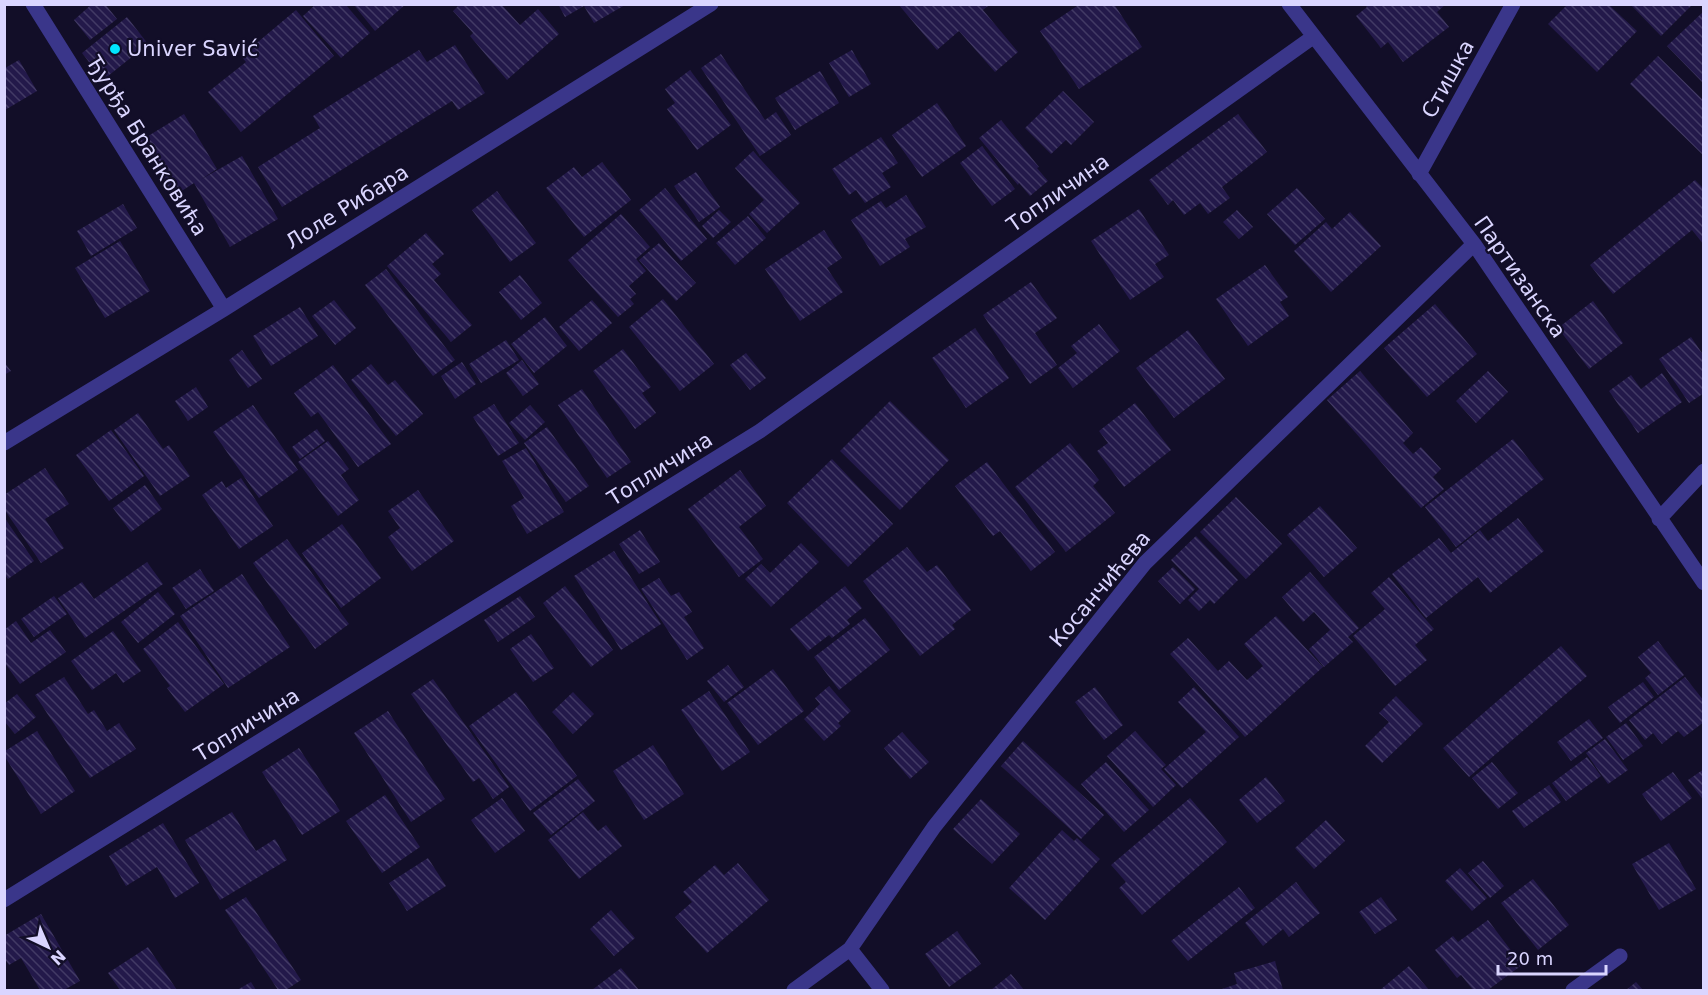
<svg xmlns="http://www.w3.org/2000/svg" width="1708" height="995" font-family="'DejaVu Sans',sans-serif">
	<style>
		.building { fill: url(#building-back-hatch) }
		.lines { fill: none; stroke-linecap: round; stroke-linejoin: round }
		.minor { stroke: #3a368a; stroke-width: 15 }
		.poi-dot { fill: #01e5ff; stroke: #120e28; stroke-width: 2 }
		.labels { text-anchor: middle; stroke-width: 4.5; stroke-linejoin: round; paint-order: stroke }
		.poi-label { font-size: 21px; fill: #dad5ff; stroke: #120e28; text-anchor: start }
		.street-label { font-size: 21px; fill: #dad5ff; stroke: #120e28 }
	</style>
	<defs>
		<pattern id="building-back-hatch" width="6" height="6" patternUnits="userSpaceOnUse" patternTransform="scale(1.5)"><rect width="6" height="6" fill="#23194a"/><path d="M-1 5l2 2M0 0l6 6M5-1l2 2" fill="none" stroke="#423a65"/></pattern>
	</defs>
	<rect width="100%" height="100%" fill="#120e28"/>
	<!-- building -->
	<path class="building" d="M92 4H105L117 19 90 40 74 20Z
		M316 4H345L370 33 341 58 303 16Z
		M353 4H406L375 31Z
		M460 4H501L520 25 538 9 559 34 507 80 470 36 473 33 453 11Z
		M558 4 586 5H625L594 23 584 6 565 17Z
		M898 4H987L988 6 983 10 1018 52 995 72 959 31 937 50Z
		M1080 4H1114L1142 47 1079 89 1040 31Z
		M1365 4H1446L1437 12 1449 27 1403 62 1388 42 1381 48 1356 16 1367 7Z
		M1630 4H1693L1661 36Z
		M1567 5H1609L1637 31 1597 72 1548 24Z
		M296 10 334 56 241 132 208 92 246 62 241 56Z
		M1704 11V84L1667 46Z
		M127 17 148 44 103 80 82 53Z
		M455 45 485 93 458 110 452 101 282 207 258 167 320 128 313 116 419 50 427 62Z
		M852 50 871 84 849 97 829 63Z
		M721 54 765 120 776 112 791 135 760 156 701 68Z
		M1658 56 1704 101V156L1630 84Z
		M19 60 37 91 5 110V68Z
		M690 70 731 125 697 150 667 109 675 103 665 89Z
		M820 71 839 103 795 130 775 98Z
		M1063 91 1094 122 1071 145 1066 140 1051 154 1025 128Z
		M937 103 966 146 922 177 892 135Z
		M184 114 217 169 200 180 242 156 278 219 230 247 194 183 174 196 140 141Z
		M1238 114 1267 152 1222 187 1230 198 1208 214 1200 203 1184 215 1173 200 1168 205 1149 180Z
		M1001 120 1039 167 1037 168 1048 181 1030 196 1019 183 1018 185 979 138Z
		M881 137 898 163 882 173 891 187 865 203 856 190 849 195 832 169Z
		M982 146 1015 189 992 206 960 163Z
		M753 151 800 203 767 233 749 214 764 200 735 168Z
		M602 162 631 200 584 237 546 188 574 167 582 177Z
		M696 172 720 207 699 222 674 186Z
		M1695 180 1704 189V245L1692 230 1613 294 1590 265Z
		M665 188 707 239 681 261 639 210Z
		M1297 188 1325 219 1295 245 1267 214Z
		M497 191 536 243 510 262 472 210Z
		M906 195 926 227 905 239 910 247 880 266 851 220 881 201 886 208Z
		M123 204 137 228 91 256 77 231Z
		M1139 209 1169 255 1155 264 1164 277 1130 300 1091 241Z
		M719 210 731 222 713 238 702 226Z
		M1237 210 1253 227 1239 239 1223 222Z
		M1350 212 1381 246 1331 292 1294 251 1326 222 1332 229Z
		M621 214 650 247 636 259 646 271 629 286 636 294 630 299 634 304 618 317 568 260Z
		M748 216 766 238 735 265 716 243Z
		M824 230 842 258 827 268 843 292 800 321 765 269Z
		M426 233 444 254 432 264 441 274 434 280 472 325 451 342 387 266Z
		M120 241 150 291 105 318 75 268Z
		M659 243 696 283 676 301 639 260Z
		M1265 265 1288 297 1280 302 1289 316 1248 346 1216 299Z
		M386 269 455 360 433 376 365 285Z
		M520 275 542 303 521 320 499 292Z
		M1031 282 1057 318 1035 333 1057 365 1030 384 983 315Z
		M663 299 714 364 680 391 629 327Z
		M334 300 356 328 335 345 312 316Z
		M592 300 612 323 579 351 559 327Z
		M1593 301 1623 343 1589 369 1558 328Z
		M1435 304 1477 354 1427 397 1384 348Z
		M300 307 318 336 271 366 253 336Z
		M545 317 567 346 534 373 511 344Z
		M1099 324 1120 351 1073 388 1058 368 1077 353 1071 346Z
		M975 328 1009 378 966 408 932 358Z
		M1188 330 1225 379 1174 418 1136 368Z
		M1691 337 1704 356V393L1689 403 1659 359Z
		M506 340 519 360 481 383 469 364Z
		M623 349 651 387 642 393 656 413 635 429 593 371Z
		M242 350 262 379 248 388 229 360Z
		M746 353 766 378 750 390 730 365Z
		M522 360 539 384 523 396 506 373Z
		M4 362 11 371 4 375Z
		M462 362 476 384 455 399 441 376Z
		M371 364 388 385 395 380 423 414 396 436 351 380Z
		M333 365 391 444 358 467 318 412 311 417 294 393Z
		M1360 371 1413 433 1403 443 1413 454 1421 447 1441 469 1433 477 1444 489 1421 508 1327 400Z
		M1488 371 1508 392 1476 423 1456 401Z
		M1662 373 1682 402 1638 433 1609 391 1631 375 1641 389Z
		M196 387 208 407 188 421 175 401Z
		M582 389 631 462 607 478 558 405Z
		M890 401 949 460 900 510 840 451Z
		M1135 403 1171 450 1124 487 1097 451 1108 443 1099 431Z
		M494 404 519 443 498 456 473 417Z
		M253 405 298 470 259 498 213 432Z
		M530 405 545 422 525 440 509 423Z
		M138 413 163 449 169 445 190 476 160 496 114 430Z
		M547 427 589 486 566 502 524 443Z
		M317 429 325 441 300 459 292 447Z
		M111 430 144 476 109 501 76 455Z
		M1513 439 1544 479 1456 547 1425 507Z
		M328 441 349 469 341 475 359 500 338 516 298 462Z
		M1070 443 1099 480 1093 486 1115 513 1066 552 1015 487Z
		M526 448 564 512 527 534 511 506 524 498 502 461Z
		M832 459 893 524 848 567 787 503Z
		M987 462 1055 552 1031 571 1000 531 993 536 955 486Z
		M45 468 69 504 45 519 64 548 41 563 4 509V495Z
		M740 470 766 506 739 527 763 559 739 577 688 509Z
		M241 478 273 526 239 549 202 495 222 481 226 488Z
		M145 485 162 509 131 532 113 508Z
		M418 490 454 541 412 571 388 537 400 528 388 511Z
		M1236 497 1282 544 1246 579 1200 532Z
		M1320 506 1357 548 1324 577 1287 535Z
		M4 517 34 561 8 579 4 573Z
		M1518 518 1544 551 1490 593 1478 577 1426 618 1392 574 1439 538 1451 553 1480 530 1488 541Z
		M342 524 381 578 341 608 302 553Z
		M640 530 660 562 639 574 619 544Z
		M1196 536 1238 580 1214 604 1210 600 1199 611 1188 600 1199 589 1171 560Z
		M287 539 349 624 315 649 253 563Z
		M801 543 819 562 771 607 745 579 761 564 770 573Z
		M907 547 927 572 937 565 971 610 952 625 955 629 920 656 863 581Z
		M614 551 661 624 621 650 574 576Z
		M147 562 163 584 85 638 58 598 82 582 94 599Z
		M1173 567 1195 589 1180 604 1158 581Z
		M200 569 214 591 186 609 172 588Z
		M1310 572 1359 628 1348 637 1353 642 1324 667 1309 649 1330 630 1314 612 1303 622 1282 597Z
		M242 574 290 647 228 688 180 616Z
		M1389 577 1434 629 1415 645 1427 660 1395 686 1353 636 1385 609 1371 593Z
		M659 578 671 596 679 592 692 612 684 617 704 648 687 660 641 589Z
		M565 586 613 650 591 667 543 603Z
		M845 586 862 608 847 620 850 624 832 638 829 635 808 651 790 629Z
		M158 592 175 614 138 643 121 622Z
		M54 596 67 614 34 637 21 619Z
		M520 596 535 617 498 642 484 620Z
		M1276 616 1323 667 1245 737 1170 654 1188 638 1218 671 1229 661 1247 680 1263 666 1244 644Z
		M865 618 890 650 839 690 814 657Z
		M16 621 31 643 50 630 66 652 20 684 4 662V630Z
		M178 622 224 684 185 712 167 688 170 686 143 649Z
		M113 631 141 671 123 683 116 673 92 690 71 661Z
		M531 634 554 668 533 682 510 649Z
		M1658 641 1684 675 1658 695 1645 678 1651 673 1638 657Z
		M1561 646 1587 676 1469 777 1443 748Z
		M728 665 744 687 724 702 707 681Z
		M773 669 804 711 758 745 727 703Z
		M64 677 88 714 94 710 107 731 119 723 136 749 90 778 35 695Z
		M1685 677 1704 701V722L1684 737 1678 731 1662 744 1653 733 1645 740 1629 720Z
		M433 679 509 787 493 799 479 778 473 782 411 694Z
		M1643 682 1654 697 1620 723 1608 707Z
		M829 686 851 711 838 723 841 726 824 741 804 719 820 704 815 698Z
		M1095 687 1123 725 1104 740 1075 702Z
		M1194 687 1239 737 1182 788 1164 769 1206 732 1178 702Z
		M709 691 750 752 722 771 681 710Z
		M516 692 577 776 530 811 469 726Z
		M573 692 594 714 573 734 552 712Z
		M17 694 36 717 15 734 4 721V704Z
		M1396 696 1423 724 1382 763 1365 746 1389 722 1379 713Z
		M388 711 445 799 411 822 354 733Z
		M1589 719 1603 738 1571 761 1557 742Z
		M1626 723 1643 746 1623 760 1606 737Z
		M37 731 75 791 41 814 5 757V751Z
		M1135 731 1166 765 1161 769 1176 785 1153 807 1107 756Z
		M902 732 929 762 910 779 884 748Z
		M1605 739 1628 770 1608 784 1586 753Z
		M1023 741 1104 815 1081 839 1001 766Z
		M653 745 684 794 644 820 613 771Z
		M299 748 340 811 302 835 262 772Z
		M1587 757 1601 776 1566 801 1552 783Z
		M1106 762 1149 810 1124 832 1081 784Z
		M1492 762 1518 793 1498 809 1472 778Z
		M1704 769V801L1688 780Z
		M1673 772 1692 798 1661 821 1642 794Z
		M1266 777 1285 801 1257 823 1239 800Z
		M578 779 595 801 551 835 533 813Z
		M1549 785 1561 802 1524 828 1512 811Z
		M385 795 420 847 382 873 346 821Z
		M502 798 525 831 495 853 471 820Z
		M1190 798 1227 842 1142 915 1119 888 1126 882 1111 865Z
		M981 799 1020 834 992 864 953 829Z
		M232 812 256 851 275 839 287 860 220 900 185 840Z
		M583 812 598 831 606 825 622 846 579 879 548 840Z
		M1326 820 1345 841 1314 869 1295 848Z
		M163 823 199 883 175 898 157 867 126 886 109 856Z
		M1062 830 1074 841 1077 838 1100 859 1045 920 1009 888Z
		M1669 843 1696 889 1659 910 1632 864Z
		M428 858 446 886 407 911 389 883Z
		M1483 861 1504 886 1490 898 1468 873Z
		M738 863 769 900 707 953 675 917 692 902 683 892 715 865 724 875Z
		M1460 868 1487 898 1472 911 1445 881Z
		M1533 879 1569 925 1538 950 1501 903Z
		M1296 882 1320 913 1289 937 1283 929 1263 946 1245 923Z
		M1239 887 1255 908 1188 961 1171 941Z
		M246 897 301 980 286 990H278L225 910Z
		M1381 897 1397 920 1375 934 1359 912Z
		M611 910 635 938 614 956 590 929Z
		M41 914 80 981 64 990H40L21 958 9 965 4 958V936Z
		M1488 920 1522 965 1488 990H1473L1461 975 1457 978 1435 950 1453 936 1458 942Z
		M957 931 981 964 949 987 925 954Z
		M148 947 177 990H120L108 973Z
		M1275 961 1283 990H1219L1237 984 1234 973Z
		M1409 966 1429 990H1380Z
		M621 968 639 990H592Z
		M1011 974 1024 990H991Z
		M251 982 256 990H237Z
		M1636 982 1643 990H1626Z"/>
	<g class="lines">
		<!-- minor -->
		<path class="minor" d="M33 4 224 309
			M1289 4 1474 244 1704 583
			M1419 174 1513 4
			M4 443 224 309 711 4
			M1659 519 1704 471
			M4 900 760 431 1313 37
			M850 949 882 990
			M794 990 850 949 934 827 1145 563 1474 244
			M1573 990 1620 956"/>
	</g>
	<!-- markers -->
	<circle class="poi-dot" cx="115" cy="49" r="6"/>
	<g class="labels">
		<!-- poi labels -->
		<g class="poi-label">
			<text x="127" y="56">Univer Savić</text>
		</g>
		<!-- street labels -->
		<g class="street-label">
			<text transform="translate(1448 79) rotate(-61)" y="7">Стишка</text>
			<text transform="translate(147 146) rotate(58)" y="7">Ђурђа Бранковића</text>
			<text transform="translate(1058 193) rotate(-35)" y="7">Топличина</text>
			<text transform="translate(347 207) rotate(-32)" y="7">Лоле Рибара</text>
			<text transform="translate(1520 277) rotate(55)" y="7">Партизанска</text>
			<text transform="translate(660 469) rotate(-32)" y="7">Топличина</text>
			<text transform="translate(1100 589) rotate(-50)" y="7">Косанчићева</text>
			<text transform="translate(247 725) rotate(-32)" y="7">Топличина</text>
		</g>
	</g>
	<!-- border -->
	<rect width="1708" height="995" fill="none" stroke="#dad5ff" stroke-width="12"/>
	<!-- north arrow -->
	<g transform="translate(48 947) rotate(136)" stroke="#120e28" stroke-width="4.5" paint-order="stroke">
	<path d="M0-4.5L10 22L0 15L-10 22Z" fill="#dad5ff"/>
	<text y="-9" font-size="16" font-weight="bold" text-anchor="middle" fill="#dad5ff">N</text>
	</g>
	<!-- scale -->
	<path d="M1498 965v9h108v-9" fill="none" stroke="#dad5ff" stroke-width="3"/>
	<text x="1507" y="965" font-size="18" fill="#dad5ff" stroke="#120e28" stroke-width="4.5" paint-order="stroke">20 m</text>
</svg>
